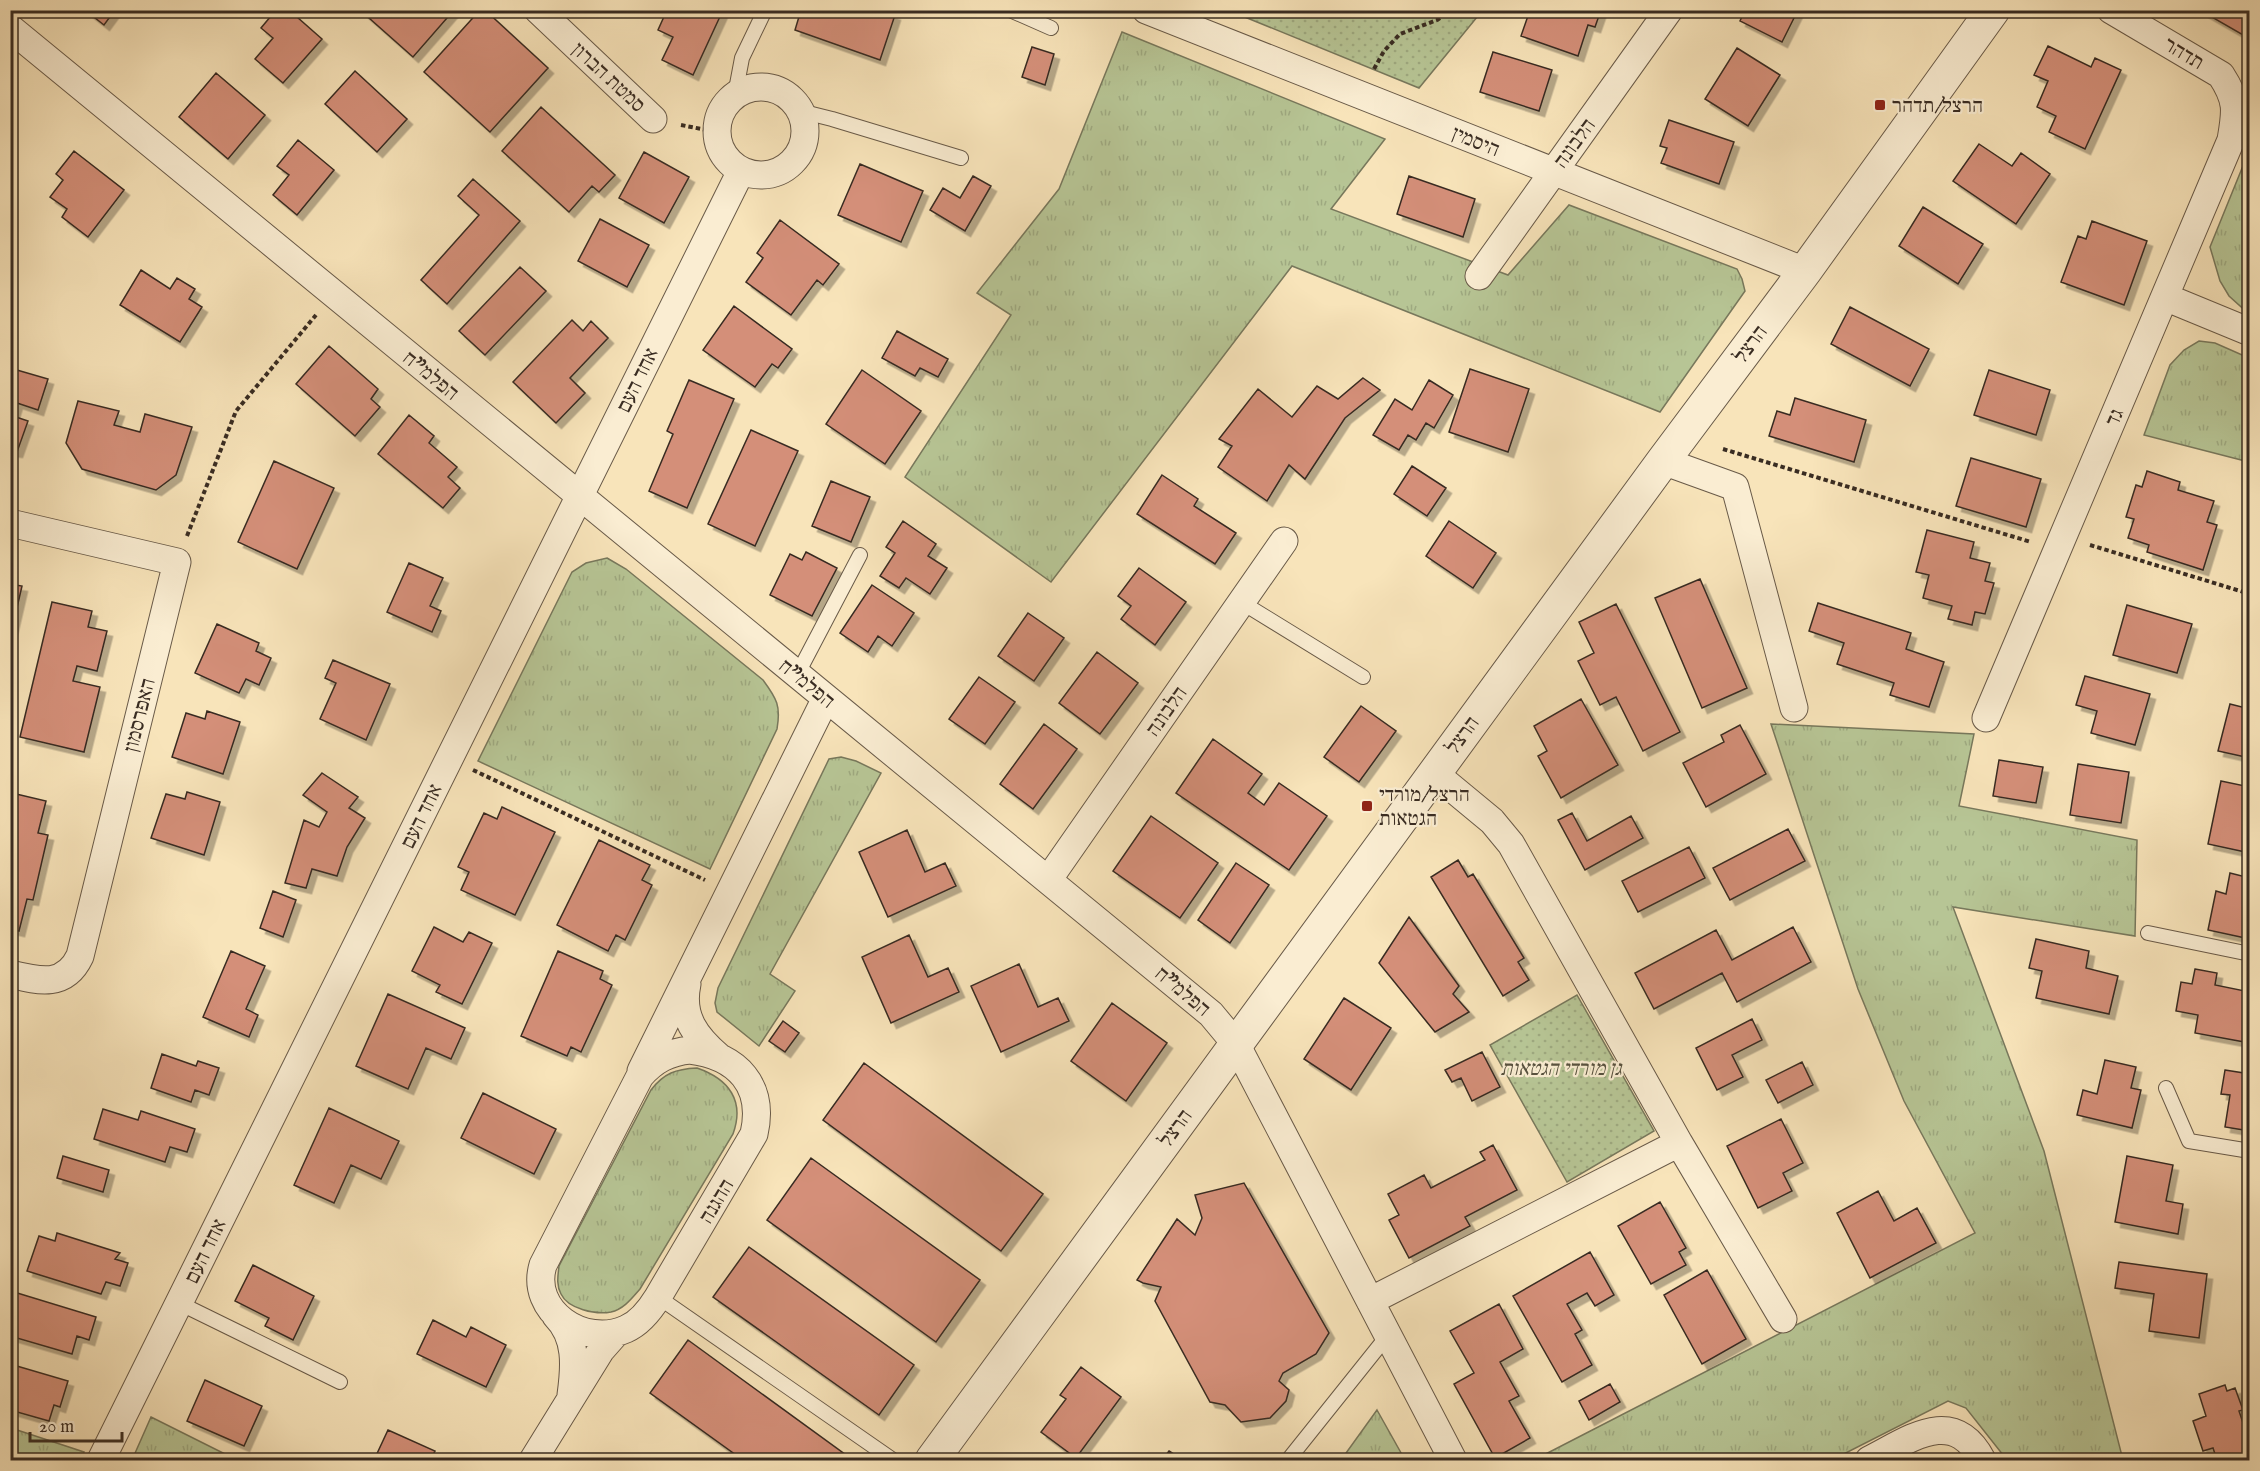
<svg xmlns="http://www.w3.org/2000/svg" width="2260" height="1471" font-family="'IM FELL English','Frank Ruhl Libre',serif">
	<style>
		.grass { fill: url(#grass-tufts); stroke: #78785c; stroke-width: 1.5 }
		.park { fill: url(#park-dots); stroke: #78785c; stroke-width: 1.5 }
		.building { fill: #d48f79; stroke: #392c22; stroke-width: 1.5; filter: url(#shadow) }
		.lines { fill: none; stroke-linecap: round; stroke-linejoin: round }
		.service-casing { stroke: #695a48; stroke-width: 16 }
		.minor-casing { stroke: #695a48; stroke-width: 29 }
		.tertiary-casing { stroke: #695a48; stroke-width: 35 }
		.path { stroke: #392c22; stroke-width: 4; stroke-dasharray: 4.5 3; stroke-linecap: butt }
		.service { stroke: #faedd2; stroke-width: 14 }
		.minor { stroke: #faedd2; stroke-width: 27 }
		.tertiary { stroke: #faedd2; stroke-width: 33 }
		.poi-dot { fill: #8f2418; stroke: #faedd2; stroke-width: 2 }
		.labels { text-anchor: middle; stroke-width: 4.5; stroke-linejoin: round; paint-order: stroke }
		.street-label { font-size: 21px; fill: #392c22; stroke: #faedd2 }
		.poi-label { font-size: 21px; fill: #392c22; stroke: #faedd2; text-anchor: start }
		.park-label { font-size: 21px; font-style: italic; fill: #58523f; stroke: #faedd2 }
	</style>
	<defs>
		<pattern id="grass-tufts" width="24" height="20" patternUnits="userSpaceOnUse" patternTransform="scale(1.5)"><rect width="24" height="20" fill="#b7c595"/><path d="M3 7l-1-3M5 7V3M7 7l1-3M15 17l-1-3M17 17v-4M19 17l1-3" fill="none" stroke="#9ea980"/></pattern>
		<pattern id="park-dots" width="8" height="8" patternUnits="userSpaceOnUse" patternTransform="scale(1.5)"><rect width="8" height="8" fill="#b7c595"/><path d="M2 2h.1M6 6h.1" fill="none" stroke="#9ea980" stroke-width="1.8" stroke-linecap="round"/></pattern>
		<filter id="shadow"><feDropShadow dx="5.5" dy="5.5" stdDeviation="0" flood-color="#0004"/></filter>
	</defs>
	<rect width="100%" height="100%" fill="#f8e4ba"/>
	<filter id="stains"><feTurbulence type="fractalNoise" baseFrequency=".00333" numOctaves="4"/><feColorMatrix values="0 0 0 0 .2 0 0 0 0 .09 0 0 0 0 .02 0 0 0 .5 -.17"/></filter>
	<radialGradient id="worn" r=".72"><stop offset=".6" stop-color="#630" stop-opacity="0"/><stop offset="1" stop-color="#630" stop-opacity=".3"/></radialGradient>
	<!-- grass -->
	<path class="grass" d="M1122 32 1385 139 1331 209 1508 275 1569 205 1737 269 1742 279 1745 291 1660 412 1292 266 1051 582 905 477 1011 315 977 293 1059 189Z
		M2249 151V314L2229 296 2220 281 2210 247Z
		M2199 341 2215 343 2249 358V462L2144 435 2170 365 2184 350Z
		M607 558 626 569 763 680C777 699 781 706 777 729L710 869 478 761 572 572 586 563Z
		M1771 724 1974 734 1959 806 2137 840 2135 936 1953 907 2044 1151 2123 1460H2007L1966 1408 1948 1401 1832 1460H1534L1975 1233 1904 1101 1858 989Z
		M841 757 856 761 881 773 770 974 795 991 759 1046 717 1012 715 1003 718 988 829 759Z
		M697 1068C729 1079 745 1101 733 1134L640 1289C632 1298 624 1309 611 1312 596 1315 568 1309 561 1294 556 1285 558 1275 559 1266L651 1090C664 1073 676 1069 697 1068Z
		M1377 1410 1405 1460H1341Z
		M151 1417 237 1460H132Z
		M11 1428 84 1452 80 1460H11Z"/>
	<!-- park -->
	<path class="park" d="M1230 11H1482L1419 88Z
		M1577 995 1654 1131 1567 1182 1490 1045Z"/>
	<!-- building -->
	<path class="building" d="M85 10H115L104 25Z
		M276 10H289L322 39 283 83 255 59 273 38 261 28Z
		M360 10H454L413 57Z
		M480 10H485L548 68 490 132 424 72Z
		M667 10H723L693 75 662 60 673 37 658 30Z
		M801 10H881L895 15 880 60 795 30Z
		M1530 10 1545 15 1547 10H1601L1595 27 1588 25 1578 56 1521 36Z
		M1745 10H1798L1782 42 1740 21Z
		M2204 10H2250V39L2203 12Z
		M2048 46 2091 67 2095 58 2121 70 2085 149 2049 132 2056 116 2037 107 2048 81 2034 75Z
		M1032 47 1054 54 1045 85 1022 77Z
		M1737 48 1780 75 1748 126 1705 99Z
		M1493 52 1552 70 1539 111 1480 92Z
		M355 71 407 119 377 152 325 104Z
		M216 73 265 115 228 159 179 117Z
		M541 107 615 175 599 192 592 186 569 212 502 151Z
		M1669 120 1734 142 1719 184 1661 163 1667 148 1660 146Z
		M298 140 334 170 297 215 273 195 289 175 277 166Z
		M1979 144 2012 166 2021 153 2050 174 2016 224 1953 181Z
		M74 151 124 190 88 237 62 217 67 209 50 197 63 180 56 174Z
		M644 152 689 177 664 223 619 198Z
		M860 164 923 191 901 242 838 215Z
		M973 176 991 186 965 231 930 210 943 188 960 198Z
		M1409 176 1475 199 1463 237 1397 214Z
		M473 179 520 221 447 304 421 280 479 215 458 196Z
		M1923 207 1983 244 1958 284 1899 246Z
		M600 219 649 245 627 287 578 261Z
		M780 220 839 264 823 285 817 280 791 315 746 282 763 258 757 253Z
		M2092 221 2147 241 2124 305 2061 282 2078 236 2086 239Z
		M520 267 546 291 485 355 459 331Z
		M141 270 170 289 177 278 195 289 189 299 202 307 180 342 120 305Z
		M734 306 792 349 778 368 772 364 755 387 703 350Z
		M1850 307 1929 349 1910 386 1831 344Z
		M572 320 583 331 591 321 608 338 570 378 585 393 556 423 513 382Z
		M897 331 948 359 938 377 920 368 915 376 882 358Z
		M329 346 378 389 371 399 380 407 355 436 296 384Z
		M10 368 48 379 38 410 17 403 13 416 28 421 17 452 10 451Z
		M1470 369 1529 389 1508 452 1449 432Z
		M862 370 921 411 885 464 826 424Z
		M1989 370 2050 390 2036 435 1974 415Z
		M1363 378 1380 390 1345 418 1305 479 1289 465 1267 501 1218 467 1232 446 1219 439 1258 389 1292 417 1317 386 1338 399Z
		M689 380 734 399 687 508 649 491 673 434 667 431Z
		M1429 380 1453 395 1434 428 1426 423 1416 440 1408 435 1399 450 1373 435 1395 399 1412 410Z
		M1795 398 1866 420 1854 462 1769 436 1777 411 1790 415Z
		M78 401 119 411 114 425 140 432 145 414 192 427 176 475 156 490 82 469 66 443Z
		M409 415 434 436 429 443 457 467 448 477 460 488 443 508 378 454Z
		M751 430 798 451 755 546 708 524Z
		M1971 458 2041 479 2026 527 1956 506Z
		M274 461 334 488 297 569 238 542Z
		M1412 466 1446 488 1427 516 1394 494Z
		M2147 471 2180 482 2178 490 2214 501 2207 522 2217 525 2203 570 2147 552 2149 545 2128 538 2134 519 2126 517 2136 485 2142 487Z
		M1162 475 1198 499 1194 506 1236 533 1215 564 1137 514Z
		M831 481 870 497 851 542 812 526Z
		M903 521 936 544 928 556 947 568 930 594 906 578 899 588 880 576 895 553 886 547Z
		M1449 521 1496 553 1473 588 1426 556Z
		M1927 530 1974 542 1970 558 1990 563 1985 581 1994 583 1985 614 1975 612 1972 625 1948 619 1952 606 1923 598 1929 575 1916 572Z
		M806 552 837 568 812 616 770 595 790 554 802 560Z
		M409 563 443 578 430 606 441 611 432 632 387 612Z
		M1139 568 1186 602 1155 645 1121 619 1131 606 1118 596Z
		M1700 579 1747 688 1702 708 1655 598Z
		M10 584 22 586 10 638Z
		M872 585 914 613 892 646 878 636 868 652 840 633Z
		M52 602 92 611 88 627 107 631 97 671 77 666 73 681 100 687 84 752 20 737Z
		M1818 603 1911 633 1906 649 1944 662 1929 707 1890 695 1894 683 1837 664 1844 643 1809 631Z
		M1616 604 1680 732 1643 751 1616 697 1600 705 1578 661 1594 653 1579 622Z
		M2127 605 2192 624 2177 673 2113 655Z
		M1028 613 1064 638 1034 681 998 656Z
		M217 624 259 643 256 651 271 658 259 685 246 679 239 693 195 673Z
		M1097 652 1138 683 1100 734 1059 703Z
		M333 660 390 684 366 740 320 719 336 683 325 678Z
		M2085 676 2150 694 2135 745 2091 733 2097 711 2076 705Z
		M979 677 1015 702 985 744 949 719Z
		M1581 699 1618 765 1561 798 1538 756 1547 751 1534 726Z
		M2230 704 2250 709V758L2218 751Z
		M1361 706 1396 731 1359 782 1324 757Z
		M207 711 240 722 223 774 172 757 186 713 205 719Z
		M1044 724 1077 749 1033 809 1000 784Z
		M1740 725 1766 774 1706 807 1683 763 1724 742 1721 735Z
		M1213 739 1262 774 1248 793 1264 805 1279 783 1327 816 1289 870 1176 793Z
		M1999 760 2043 767 2036 803 1993 796Z
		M2078 764 2129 772 2121 823 2070 815Z
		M322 773 358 797 349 808 365 818 347 847 337 876 312 869 306 888 285 883 304 820 319 827 327 812 303 795Z
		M2221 781 2250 787V853L2208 844Z
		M187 792 220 802 204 855 151 838 166 794 185 799Z
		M12 793 46 801 38 833 48 835 33 900 27 899 19 931 10 929Z
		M502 807 555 832 515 915 461 890 469 872 458 867 484 813 497 819Z
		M1572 813 1587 841 1631 816 1643 838 1585 870 1558 820Z
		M1151 816 1218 863 1180 918 1113 871Z
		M1788 829 1805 861 1730 900 1713 868Z
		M907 830 925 872 945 863 956 886 888 917 859 852Z
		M599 840 650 865 642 880 652 885 625 940 616 935 608 951 557 925Z
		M1689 847 1705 878 1638 912 1622 881Z
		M1458 860 1468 877 1473 874 1524 958 1518 962 1529 980 1503 996 1431 877Z
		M1236 863 1269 885 1230 943 1198 920Z
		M2230 873 2250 878V939L2208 930 2216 891 2226 894Z
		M273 891 296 900 283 937 260 928Z
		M1409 917 1459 986 1453 994 1469 1012 1435 1032 1379 963Z
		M434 927 463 942 469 932 492 943 462 1004 436 992 440 985 412 971Z
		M1793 927 1811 962 1737 1002 1722 973 1654 1009 1635 973 1716 930 1732 960Z
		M909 935 928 977 948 968 959 992 891 1023 862 957Z
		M2036 939 2089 951 2086 968 2118 976 2109 1014 2036 998 2042 971 2029 968Z
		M231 951 265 966 246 1009 258 1015 249 1037 203 1017Z
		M558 951 603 971 600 979 612 985 581 1052 571 1047 567 1056 521 1036Z
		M1019 964 1038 1007 1058 998 1069 1021 1001 1052 971 986Z
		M2195 969 2217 973 2215 985 2250 992V1043L2195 1033 2198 1015 2176 1011 2181 982 2192 984Z
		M388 994 465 1028 451 1059 426 1048 408 1089 356 1066Z
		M1344 998 1391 1028 1351 1090 1304 1059Z
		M1112 1003 1167 1043 1126 1101 1071 1061Z
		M1752 1019 1762 1040 1732 1055 1743 1077 1717 1090 1696 1048Z
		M783 1021 799 1033 785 1052 769 1041Z
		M1482 1052 1500 1087 1472 1101 1461 1078 1452 1082 1445 1070Z
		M162 1054 196 1066 198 1061 219 1068 209 1095 195 1090 191 1102 151 1088Z
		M2105 1060 2136 1067 2131 1088 2141 1090 2132 1128 2077 1115 2083 1090 2097 1094Z
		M1802 1062 1813 1085 1778 1103 1766 1080Z
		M864 1063 1043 1194 1001 1251 823 1120Z
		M2225 1070 2250 1074V1131L2225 1127 2230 1095 2221 1094Z
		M483 1093 556 1129 534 1174 461 1138Z
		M329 1108 399 1141 381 1179 351 1165 334 1203 294 1185Z
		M103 1109 138 1120 141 1111 195 1129 187 1152 170 1147 165 1162 94 1139Z
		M1781 1119 1803 1163 1783 1173 1792 1191 1758 1208 1727 1146Z
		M1493 1145 1517 1190 1465 1217 1470 1226 1409 1258 1389 1220 1399 1215 1388 1194 1424 1175 1431 1188 1485 1160 1480 1152Z
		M63 1156 109 1170 103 1192 57 1178Z
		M2127 1156 2173 1165 2166 1201 2183 1204 2178 1234 2115 1222Z
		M811 1158 980 1280 936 1342 767 1220Z
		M1244 1183 1329 1333 1316 1354 1283 1373 1279 1381 1289 1390 1286 1401 1270 1418 1241 1422 1225 1405 1210 1402 1155 1301 1161 1287 1143 1283 1137 1280 1177 1219 1195 1235 1202 1218 1195 1195Z
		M1878 1191 1894 1221 1917 1208 1936 1243 1870 1278 1837 1213Z
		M1660 1202 1686 1248 1679 1252 1686 1265 1651 1284 1618 1226Z
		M57 1233 120 1253 115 1259 128 1263 120 1286 106 1282 101 1294 27 1271 39 1236 55 1241Z
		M749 1247 914 1365 879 1415 713 1297Z
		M1590 1252 1614 1295 1595 1306 1587 1293 1567 1304 1582 1330 1575 1334 1592 1365 1562 1382 1513 1296Z
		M2119 1262 2207 1274 2199 1338 2149 1331 2154 1294 2115 1288Z
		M253 1265 314 1296 293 1340 265 1326 269 1318 235 1301Z
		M1707 1270 1746 1339 1702 1364 1664 1295Z
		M14 1292 96 1317 89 1340 77 1336 72 1354 10 1336V1305Z
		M1499 1304 1523 1349 1500 1362 1519 1396 1509 1401 1530 1438 1495 1458 1454 1384 1474 1373 1450 1331Z
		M433 1320 466 1337 471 1327 506 1345 486 1387 417 1354Z
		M688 1340 846 1455 842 1460H743L650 1393Z
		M10 1364 68 1381 60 1407 54 1405 49 1421 10 1410Z
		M1081 1367 1121 1397 1076 1458 1041 1432 1066 1399 1060 1395Z
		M205 1380 262 1406 244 1446 187 1421Z
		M1610 1384 1620 1402 1589 1420 1579 1401Z
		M2225 1385 2227 1391 2235 1388 2243 1410 2239 1411 2245 1429 2250 1428V1454L2231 1460H2217L2213 1448 2203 1451 2193 1421 2206 1416 2199 1394Z
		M388 1430 435 1451 430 1460H374Z
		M1169 1451 1183 1460H1162Z"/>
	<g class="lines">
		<!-- service casing -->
		<g class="service-casing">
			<path id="service" d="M1010 10 1051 28
				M735 95 742 58 765 10
				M800 111 832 119 961 158
				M1241 602 1363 677
				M797 675 860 555
				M2148 933 2250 954
				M2166 1088 2189 1141 2250 1151
				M658 1297 893 1460
				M179 1303 340 1382
				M1288 1460 1388 1335"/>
		</g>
		<!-- minor casing -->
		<g class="minor-casing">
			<path id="minor" d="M538 10 653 119
				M1146 10 1805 271
				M10 28 1211 1014 1236 1044 1453 1460
				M717 131a44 44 0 1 1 88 0a44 44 0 1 1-88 0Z
				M1479 276 1669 10
				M2165 297 2250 332
				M1663 461 1735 487 1794 708
				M10 523 177 562 80 956C65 988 39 981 10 974
				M1986 718 2231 140C2236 111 2238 101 2221 75L2111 10
				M1048 880 1284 541
				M687 984C680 1017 696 1037 719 1057
				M690 1050C738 1056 765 1086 754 1134L658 1297C650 1310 640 1323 626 1329 584 1348 529 1311 543 1265L640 1076C654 1060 669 1052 690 1050Z
				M641 1071 826 698
				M1679 1143 1783 1319
				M1370 1301 1679 1143 1511 844 1492 821 1434 773
				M556 1316C577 1337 575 1366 571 1395
				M101 1460 741 171
				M533 1460 601 1350 616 1333
				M1869 1460C1909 1440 1953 1405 1982 1460"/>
		</g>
		<!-- tertiary casing -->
		<g class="tertiary-casing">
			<path id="tertiary" d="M932 1460 1663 461 1805 271 1993 10"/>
		</g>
		<!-- path -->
		<path class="path" d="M1374 69 1384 51 1400 34 1437 20 1452 10
			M681 125 717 132
			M1723 449 2031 542
			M187 536 236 411 316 315
			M2090 545 2250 594
			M473 770 705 880"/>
		<!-- service -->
		<use href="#service" class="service"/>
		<!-- minor -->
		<use href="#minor" class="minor"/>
		<!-- tertiary -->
		<use href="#tertiary" class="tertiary"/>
	</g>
	<!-- markers -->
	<g class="poi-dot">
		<rect x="1874" y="99" width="12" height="12" rx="3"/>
		<rect x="1361" y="800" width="12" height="12" rx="3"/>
	</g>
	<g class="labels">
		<!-- street labels -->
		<g class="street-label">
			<text transform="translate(2184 53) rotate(31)" y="7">תדהר</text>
			<text transform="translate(609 77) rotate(43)" y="7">סמטת הברון</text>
			<text transform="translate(1476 141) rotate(22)" y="7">היסמין</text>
			<text transform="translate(1574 143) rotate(-54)" y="7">הלבונה</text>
			<text transform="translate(1750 344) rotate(-53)" y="7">הרצל</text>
			<text transform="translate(431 375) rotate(39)" y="7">הפלמ"ח</text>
			<text transform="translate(637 380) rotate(-64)" y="7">אחד העם</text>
			<text transform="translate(2114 417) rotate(-67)" y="7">גד</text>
			<text transform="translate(807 683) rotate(39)" y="7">הפלמ"ח</text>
			<text transform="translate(1166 711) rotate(-55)" y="7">הלבונה</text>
			<text transform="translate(139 715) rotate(-76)" y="7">האפרסמון</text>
			<text transform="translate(1462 735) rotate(-54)" y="7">הרצל</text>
			<text transform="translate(421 816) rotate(-64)" y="7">אחד העם</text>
			<text transform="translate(1183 991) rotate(40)" y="7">הפלמ"ח</text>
			<text transform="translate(1175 1128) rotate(-54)" y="7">הרצל</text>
			<text transform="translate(716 1201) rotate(-59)" y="7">ההגנה</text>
			<text transform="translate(205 1251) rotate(-64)" y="7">אחד העם</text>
		</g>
		<!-- poi labels -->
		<g class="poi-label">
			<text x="1892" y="112">הרצל/תדהר</text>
			<text x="1379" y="801">הרצל/מורדי<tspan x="1379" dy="24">הגטאות</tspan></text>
		</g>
		<!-- park labels -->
		<g class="park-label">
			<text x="1561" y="1075">גן מורדי הגטאות</text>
		</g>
	</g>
	<!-- margin -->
	<rect width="2260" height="1471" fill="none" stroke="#f8e4ba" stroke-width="36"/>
	<rect x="12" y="12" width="2236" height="1447" fill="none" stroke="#392c22" stroke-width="3"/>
	<rect x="18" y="18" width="2224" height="1435" fill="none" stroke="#392c22" stroke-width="1.5"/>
	<!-- scale -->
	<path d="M30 1432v9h92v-9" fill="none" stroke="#392c22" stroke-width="3"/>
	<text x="39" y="1432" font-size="18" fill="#392c22" stroke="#faedd2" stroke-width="4.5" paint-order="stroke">20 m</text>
	<rect width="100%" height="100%" filter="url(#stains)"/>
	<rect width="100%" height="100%" fill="url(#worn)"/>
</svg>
